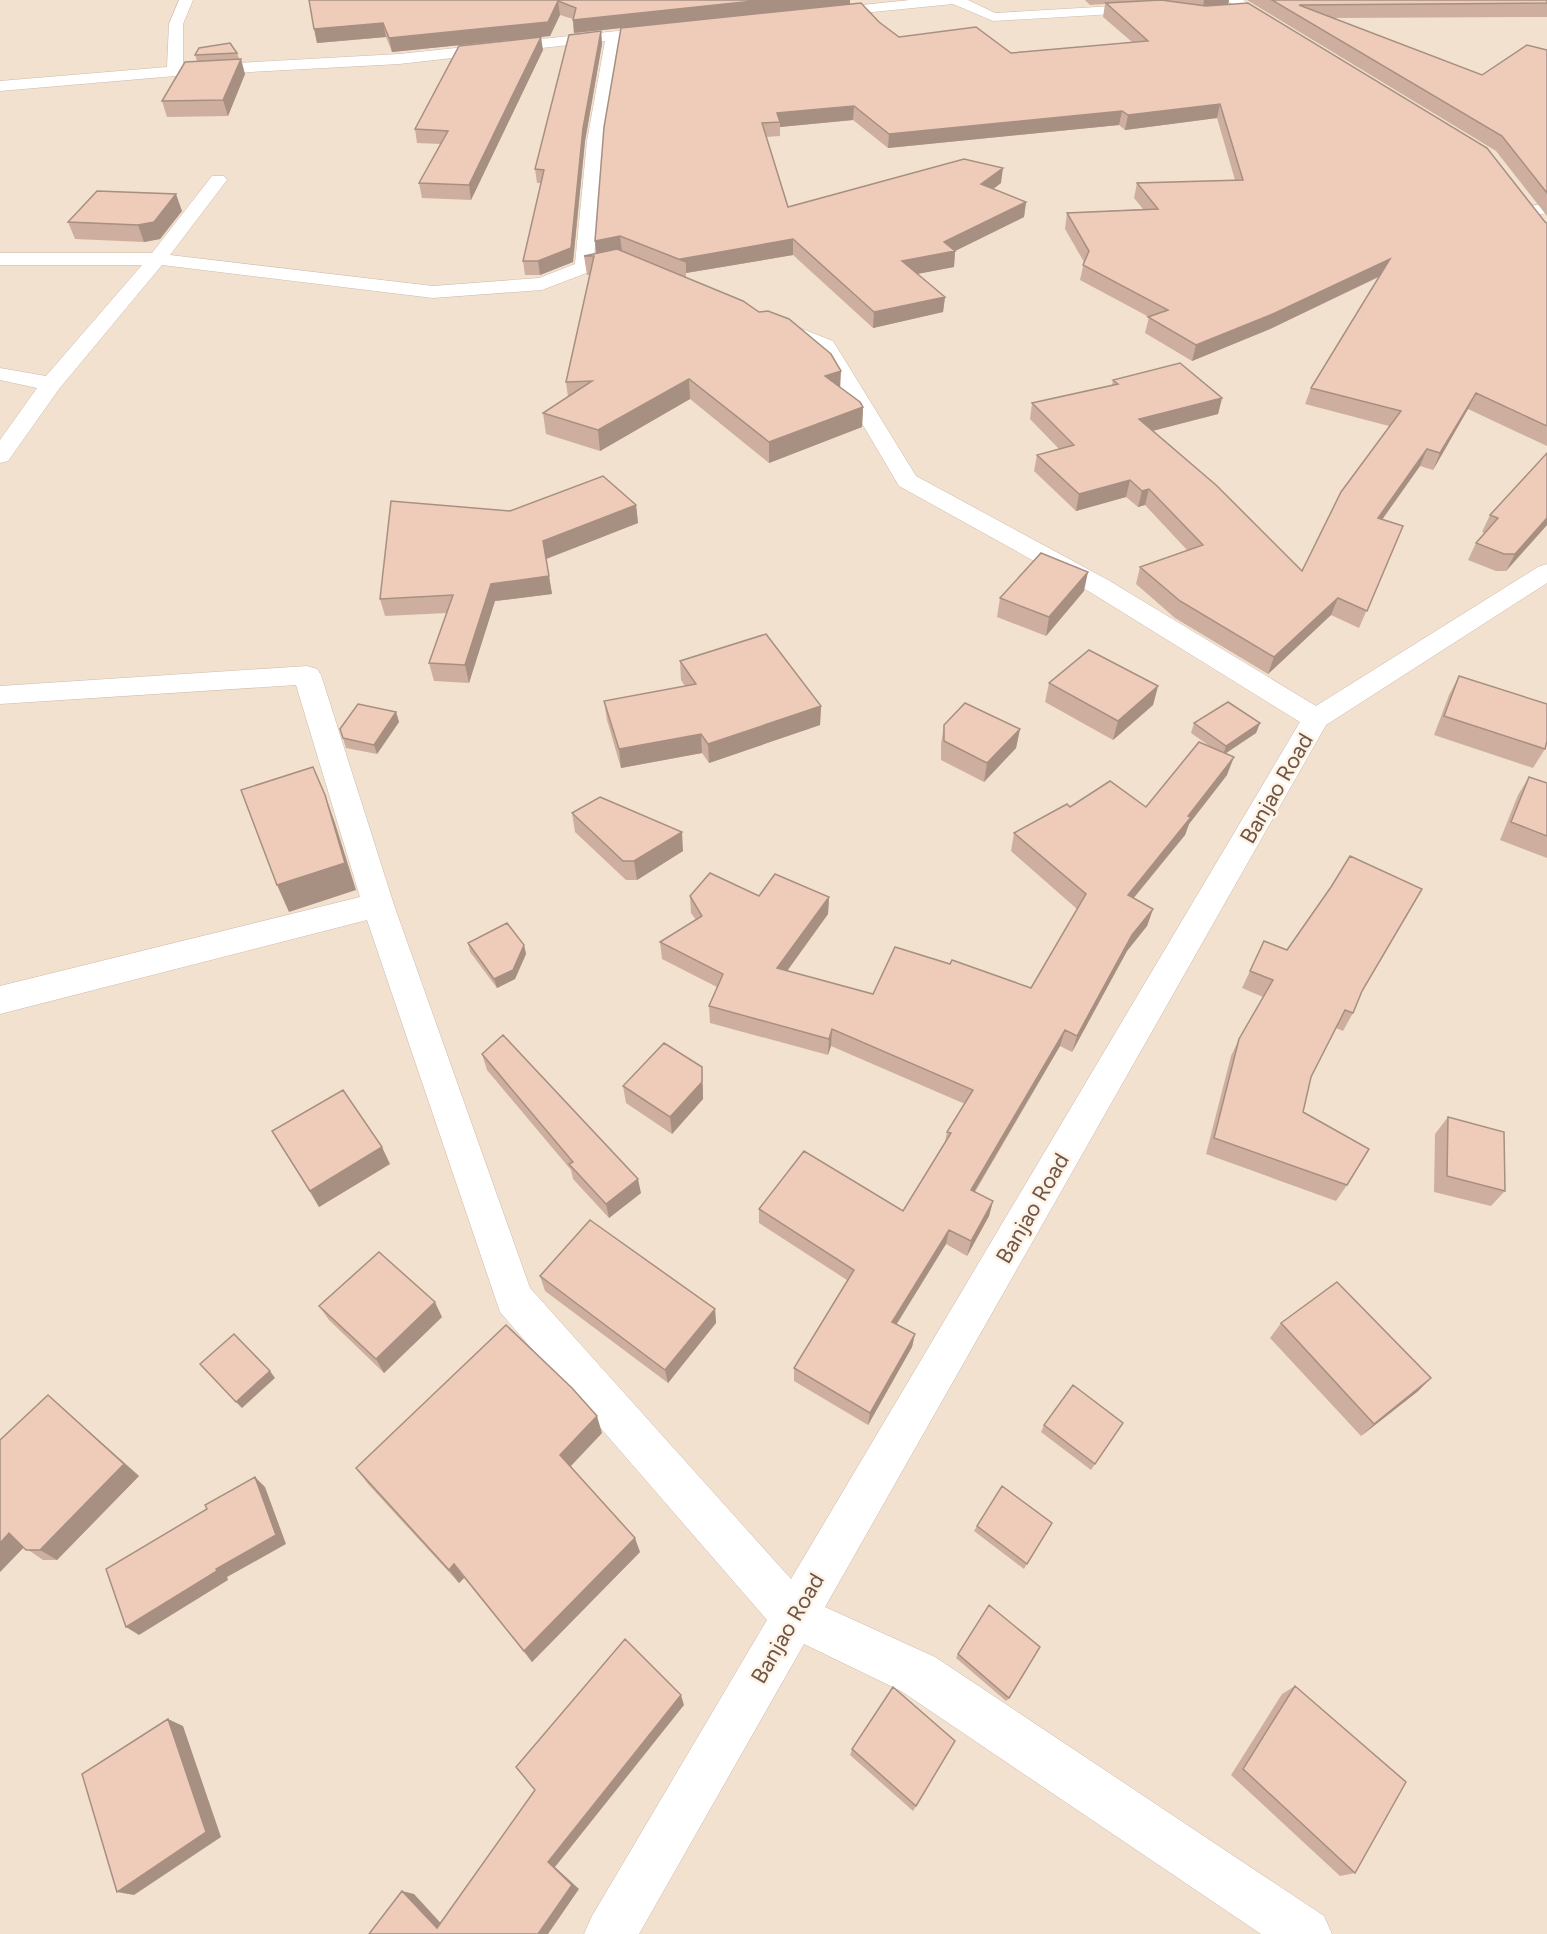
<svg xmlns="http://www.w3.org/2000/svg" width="1547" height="1934" font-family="Figtree,sans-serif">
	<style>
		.residential { fill: #f2e1cf }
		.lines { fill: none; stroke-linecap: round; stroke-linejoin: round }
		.street-casing { stroke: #ceb9ab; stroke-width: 1 }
		.street { fill: #fff; fill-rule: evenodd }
		.wall { fill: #ceaf9f }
		.shaded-wall { fill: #a78f82 }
		.building { fill: #efccb9; stroke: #a78f82; stroke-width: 1.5 }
		.labels { text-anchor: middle; stroke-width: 5; stroke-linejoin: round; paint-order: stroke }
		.street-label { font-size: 22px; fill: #715549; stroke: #fef4e6 }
	</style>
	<rect width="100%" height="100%" fill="#fbefe1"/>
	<!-- residential -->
	<path class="residential" d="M0 0H1547V1934H0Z"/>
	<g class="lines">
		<!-- street casing -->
		<g class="street-casing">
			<path id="street" d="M179 0H193L183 24V66L399 54 665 26 670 27 672 30 670 33 620 39 603 141 594 259C610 256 629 249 640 264L637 268 630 270 619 266 589 272 542 290 433 298 162 265 59 389 8 461 0 463V440L37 388 0 380V368L46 376 142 265H0V253H152L212 176H224L227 180 170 255 433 286 539 278 575 264 587 141 605 41 399 64 175 76 0 91V81L167 67 169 24Z
				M910 0H968L995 13 1148 4 1155 8 1148 12 993 21 953 4 823 17 816 13 823 9Z
				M1226 0H1243L1284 27 1277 31 1272 30Z
				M1547 203V213L1531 216 1525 215 1522 211 1525 207Z
				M774 318 833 341 916 476 1108 580 1316 706 1538 567 1547 564V583L1326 725 825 1607 935 1657 1324 1916 1332 1934H1261L901 1691 804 1644 639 1934H584L592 1916 767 1620 500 1312 367 920 0 1014V986L360 897 296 685 0 704V686L307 666 317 669 321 675 394 905 530 1288 791 1579 1300 722 1090 592 899 486 818 349 767 328 764 324 767 320Z"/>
		</g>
		<!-- street -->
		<use href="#street" class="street"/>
	</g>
	<!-- wall -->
	<path class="wall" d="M309 0H850V4L879 22 899 37 1011 53 1132 42 1103 17 1105 4 1090 5 1085 0H1229L1228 4 1547 223V446L1468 409 1433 470 1420 466 1382 520 1403 526 1359 628 1331 615 1268 674 1175 618 1136 584 1140 567 1187 550 1145 505 1138 507 1126 497 1076 511 1034 471 1037 455 1059 449 1030 419 1032 403 1112 385 1113 380 1222 398 1218 414 1153 431 1302 571 1389 426 1305 404 1311 388 1379 277 1270 329 1192 361 1145 333 1149 317 1080 280 1084 262 1065 229 1067 213 1143 209 1134 198 1137 183 1235 180 1217 118 1125 130 1119 125 888 148 853 120 780 127V136L766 137 788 207 1001 183 993 189 1026 202 1024 217 955 251 954 267 917 274 945 297 943 312 873 328 793 255 686 273V277L840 388 863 407 862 427 769 463 690 399 600 451 546 434 543 413 568 397 566 382 590 275H587L584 256 596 253 621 28 574 33 573 19 560 15 550 36 392 52 386 37 317 43Z
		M1247 0H1547V17L1333 18 1482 75 1547 50V216L1496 151Z
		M601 31 602 44 585 141 573 262 540 275H525L523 261 541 183H537L535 169Z
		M543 50 471 200 422 198 419 183 440 144 417 143 415 129Z
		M237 53 245 74 228 116 167 117 162 101 197 61 195 55Z
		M182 211 160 239 144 242 75 239 68 222Z
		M636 505 638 523 546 559 552 594 495 601 469 683 434 681 429 663 447 613 385 616 380 599 510 511Z
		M1490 515 1547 525 1506 571H1496L1468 560 1476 543 1485 533 1482 532Z
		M1084 591 1046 636 997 617 1000 598Z
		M680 661 821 706 820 725 709 763 702 753 621 768 607 720 604 701 685 686 681 680Z
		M1459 676 1545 749 1533 768 1434 735 1449 695Z
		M1049 683 1158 686 1153 705 1113 740 1045 702Z
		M396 712 399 722 377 754 346 748 340 729Z
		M1194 723H1260L1256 733 1225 754 1227 775 1189 824 1185 835 1133 899 1153 909 1147 926 1127 951 1072 1052 1060 1046 975 1192 993 1201 989 1216 967 1256 946 1244 896 1324 915 1334 912 1347 868 1425 794 1381V1368L847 1280 759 1223V1209L903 1211 945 1142 947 1132 965 1104 831 1046 828 1055 710 1023 709 1006 717 987 662 959 660 942 696 920 691 913 690 896H759L829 897 828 914 787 971 873 994 1031 988 1077 909 1011 851 1014 833 1070 807H1146L1211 747 1191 733Z
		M944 725 1020 729 1016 748 984 782 941 760V744Z
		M1529 777 1547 783V858L1500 840 1518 795Z
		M572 813 683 851 637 880H626L575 832Z
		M1264 941 1361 992 1353 1013 1343 1031 1336 1028 1311 1077 1303 1112 1347 1185 1336 1201 1206 1154 1231 1056 1239 1039 1263 997 1242 988Z
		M468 943 524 945 526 954 515 979 497 988 470 952Z
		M482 1054 641 1193 609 1218 573 1179 571 1170 487 1070Z
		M703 1084V1099L672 1134 626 1103 623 1086Z
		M1448 1117 1505 1191 1491 1206 1434 1192 1435 1134Z
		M272 1131 390 1164 319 1207Z
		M540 1276 715 1309 716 1323 668 1383 545 1291Z
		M319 1306 442 1317 384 1373 329 1320Z
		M1281 1323 1431 1378 1417 1392 1361 1436 1270 1338Z
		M63 1408 139 1476 57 1560H43L24 1547 0 1572V1440Z
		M1044 1425 1119 1429 1091 1470 1041 1432Z
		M602 1433 571 1466 640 1552 532 1662 464 1578 459 1583 368 1484 356 1468Z
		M1052 1523 1024 1569 974 1531 977 1526Z
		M958 1654 1009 1698 1006 1701 956 1658Z
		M1295 1686 1355 1873 1340 1876 1231 1775 1282 1694Z
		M852 1749 916 1806 913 1811 850 1755Z"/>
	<!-- shaded-wall -->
	<path class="shaded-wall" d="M763 0H850V4L574 33 573 20Z
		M1204 0H1229L1228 4 1203 7Z
		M558 1 560 15 550 36 392 52 389 38Z
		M383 23 386 37 317 43 314 29Z
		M601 31 602 44 585 141 573 262 540 275 538 261 583 128Z
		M541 37 543 50 471 200 469 185Z
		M241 59 245 74 228 116 223 100Z
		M1220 104 1217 118 1125 130 1128 115Z
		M854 106 853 120 780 127V122L777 113Z
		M1122 111 1119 125 888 148 889 134Z
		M1003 168 1001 183 980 199 981 184Z
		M176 194 182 211 160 239 144 242 138 225Z
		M1026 202 1024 217 953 252 955 251 954 267 901 277 902 261Z
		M620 236 622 252 596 256 595 241Z
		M793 239V255L686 273V262L681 259Z
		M1390 259 1384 274 1270 329 1192 361 1196 345Z
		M945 297 943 312 873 328 874 312Z
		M841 371 840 391 825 376Z
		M689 379 690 399 600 451 598 430Z
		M1476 393 1468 409 1433 470 1440 453Z
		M1222 398 1218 414 1136 435 1139 419Z
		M863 407 862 427 769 463V442Z
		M1427 449 1420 466 1371 535 1378 518Z
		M1130 480 1126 497 1076 511 1079 494Z
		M1149 489 1145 505 1138 507 1142 491Z
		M636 505 638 523 546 559 543 541Z
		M1547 518V525L1506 571 1515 554Z
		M1088 572 1084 591 1046 636 1049 617Z
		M549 576 552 594 495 601 469 683 465 665 491 584Z
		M1338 598 1331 615 1268 674 1274 657Z
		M1158 686 1153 705 1113 740 1118 721Z
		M821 706 820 725 709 763 708 744Z
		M396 712 399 722 377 754 374 745Z
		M1260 723 1256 733 1223 755 1226 746Z
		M1020 729 1016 748 984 782 987 763Z
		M701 734 702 753 621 768 619 749Z
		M1234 757 1227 775 1189 824 1185 835 1122 912 1128 895 1188 816Z
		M325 795 335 823 356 890 289 912 277 885Z
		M682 832 683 851 637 880 634 861Z
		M829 897 828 914 777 985V968Z
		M1153 909 1147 926 1127 951 1072 1052 1077 1036 1132 935Z
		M524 945 526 954 515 979 497 988 494 979Z
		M832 1029 831 1046 828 1055 829 1039Z
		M1065 1030 1060 1046 967 1204 971 1190Z
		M702 1067 703 1099 672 1134 670 1117Z
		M382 1147 390 1164 319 1207 310 1191Z
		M638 1179 641 1193 609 1218 606 1204Z
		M993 1201 989 1216 967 1256 971 1241Z
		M949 1230 946 1244 890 1335 892 1322Z
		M435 1302 442 1317 384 1373 376 1359Z
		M715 1309 716 1323 668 1383 665 1370Z
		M915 1334 912 1347 868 1425 870 1413Z
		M270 1371 275 1378 242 1408 236 1402Z
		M1431 1378 1417 1392 1361 1436 1374 1424Z
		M48 1395 139 1476 57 1560 40 1550Z
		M597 1416 602 1433 566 1471 560 1455Z
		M255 1477 265 1487 286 1544 227 1577 228 1580 139 1635 126 1627 216 1569Z
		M9 1533 27 1544 0 1572V1543Z
		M635 1538 640 1552 532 1662 524 1651Z
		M454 1564 464 1578 459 1583 449 1570Z
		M681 1695 684 1705 555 1867 579 1889 548 1934H538L548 1862Z
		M168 1719 183 1726 221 1837 134 1895 117 1892Z
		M402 1891 414 1894 448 1931 437 1928Z"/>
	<!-- building -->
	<path class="building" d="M309 0H763L573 20 576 8 558 1 548 22 389 38 383 23 314 29Z
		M1161 0 1206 6 1248 3 1487 148 1545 222 1547 223V426L1476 393 1440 453 1427 449 1378 518 1403 526 1367 611 1338 598 1274 657 1180 601 1140 567 1203 545 1149 489 1142 491 1130 480 1079 494 1037 455 1074 445 1032 403 1118 384 1113 380 1180 363 1222 398 1139 419 1216 485 1302 571 1341 492 1401 411 1311 388 1390 259 1275 313 1196 345 1148 317 1168 310 1083 265 1089 251 1067 213 1158 209 1137 183 1243 180 1220 104 1128 115 1122 111 889 134 854 106 777 113 780 122 762 123 788 207 964 159 1003 168 981 184 1026 202 944 242 955 251 902 261 945 297 874 312 793 239 681 259 686 262 620 236 595 241 604 127 621 28 861 3 879 22 899 37 976 27 1011 53 1148 41 1106 3Z
		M1272 0H1547V3L1299 5 1482 75 1527 45 1547 50V193L1502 136Z
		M601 31 583 128 571 248 538 261H523L544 170 535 169 569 35Z
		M541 37 469 185 419 183 448 131 415 129 459 46Z
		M230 43 237 53 195 55 199 48Z
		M241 59 223 100 162 101 185 62Z
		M97 191 176 194 154 222 138 225 68 222Z
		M617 249 743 301 759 312 768 311 789 319 831 354 841 371 825 376 860 402 863 407 769 442 689 379 598 430 543 413 592 381 566 382 594 256H584Z
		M1547 453V518L1515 554H1504L1476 543 1498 518 1490 515Z
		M603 476 636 505 543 541 549 576 491 584 465 665 429 663 453 595 380 599 391 501 510 511Z
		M1041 553 1088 572 1049 617 1000 598Z
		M766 634 821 706 708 744 701 734 619 749 604 701 696 684 680 661Z
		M1089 650 1158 686 1118 721 1049 683Z
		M1459 676 1547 704V741L1545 749 1444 716Z
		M1228 702 1260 723 1226 746 1194 723Z
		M965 703 1020 729 987 763 944 741V725Z
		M358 704 396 712 374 745 343 738 340 729Z
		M1199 742 1234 757 1188 816 1191 817 1128 895 1153 909 1132 935 1077 1036 1065 1030 971 1190 993 1201 971 1241 949 1230 892 1322 915 1334 870 1413 794 1368 854 1270 759 1209 804 1151 903 1211 951 1133 947 1132 973 1090 832 1029 829 1039 709 1006 723 974 660 942 702 916 690 896 710 873 759 896 775 874 829 897 777 968 873 994 895 947 950 964 952 960 1031 988 1086 894 1014 833 1067 804 1070 807 1110 781 1146 807Z
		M313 767 325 795 345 863 277 885 241 790Z
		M1529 777 1547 783V836L1511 822Z
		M600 797 682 832 634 861H623L572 813Z
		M1350 856 1422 889 1362 991 1353 1013 1345 1010 1311 1077 1303 1112 1369 1149 1347 1185 1214 1138 1239 1039 1273 980 1250 971 1264 941 1287 950 1331 887Z
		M507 923 524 945 513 970 494 979 468 943Z
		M503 1035 638 1179 606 1204 569 1164 573 1162 482 1054Z
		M664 1043 702 1067V1082L670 1117 623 1086Z
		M343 1090 382 1147 310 1191 272 1131Z
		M1448 1117 1504 1132 1505 1191 1447 1176Z
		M590 1220 715 1309 665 1370 540 1276Z
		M379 1252 435 1302 376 1359 319 1306Z
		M1337 1282 1431 1378 1374 1424 1281 1323Z
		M506 1325 572 1388 597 1416 560 1455 635 1538 524 1651 454 1564 449 1570 356 1468Z
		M234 1334 270 1371 236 1402 200 1364Z
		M1073 1385 1123 1423 1095 1464 1044 1425Z
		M48 1395 124 1464 40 1550H26L9 1533 0 1543V1440Z
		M255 1477 276 1535 216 1569 217 1571 126 1627 106 1569 207 1509 205 1505Z
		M1002 1486 1052 1523 1027 1564 977 1526Z
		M989 1605 1040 1647 1009 1698 958 1654Z
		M625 1639 681 1695 548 1862 572 1885 538 1934H369L402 1891 437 1928 535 1790 516 1767Z
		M1295 1686 1406 1782 1355 1873 1243 1769Z
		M893 1687 955 1741 916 1806 852 1749Z
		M168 1719 206 1832 117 1892 82 1774Z"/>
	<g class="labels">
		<!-- street labels -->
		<g class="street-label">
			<text transform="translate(1276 788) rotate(-60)" y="8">Banjao Road</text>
			<text transform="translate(1032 1208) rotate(-60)" y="8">Banjao Road</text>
			<text transform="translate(787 1628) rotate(-60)" y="8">Banjao Road</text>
		</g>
	</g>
</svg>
